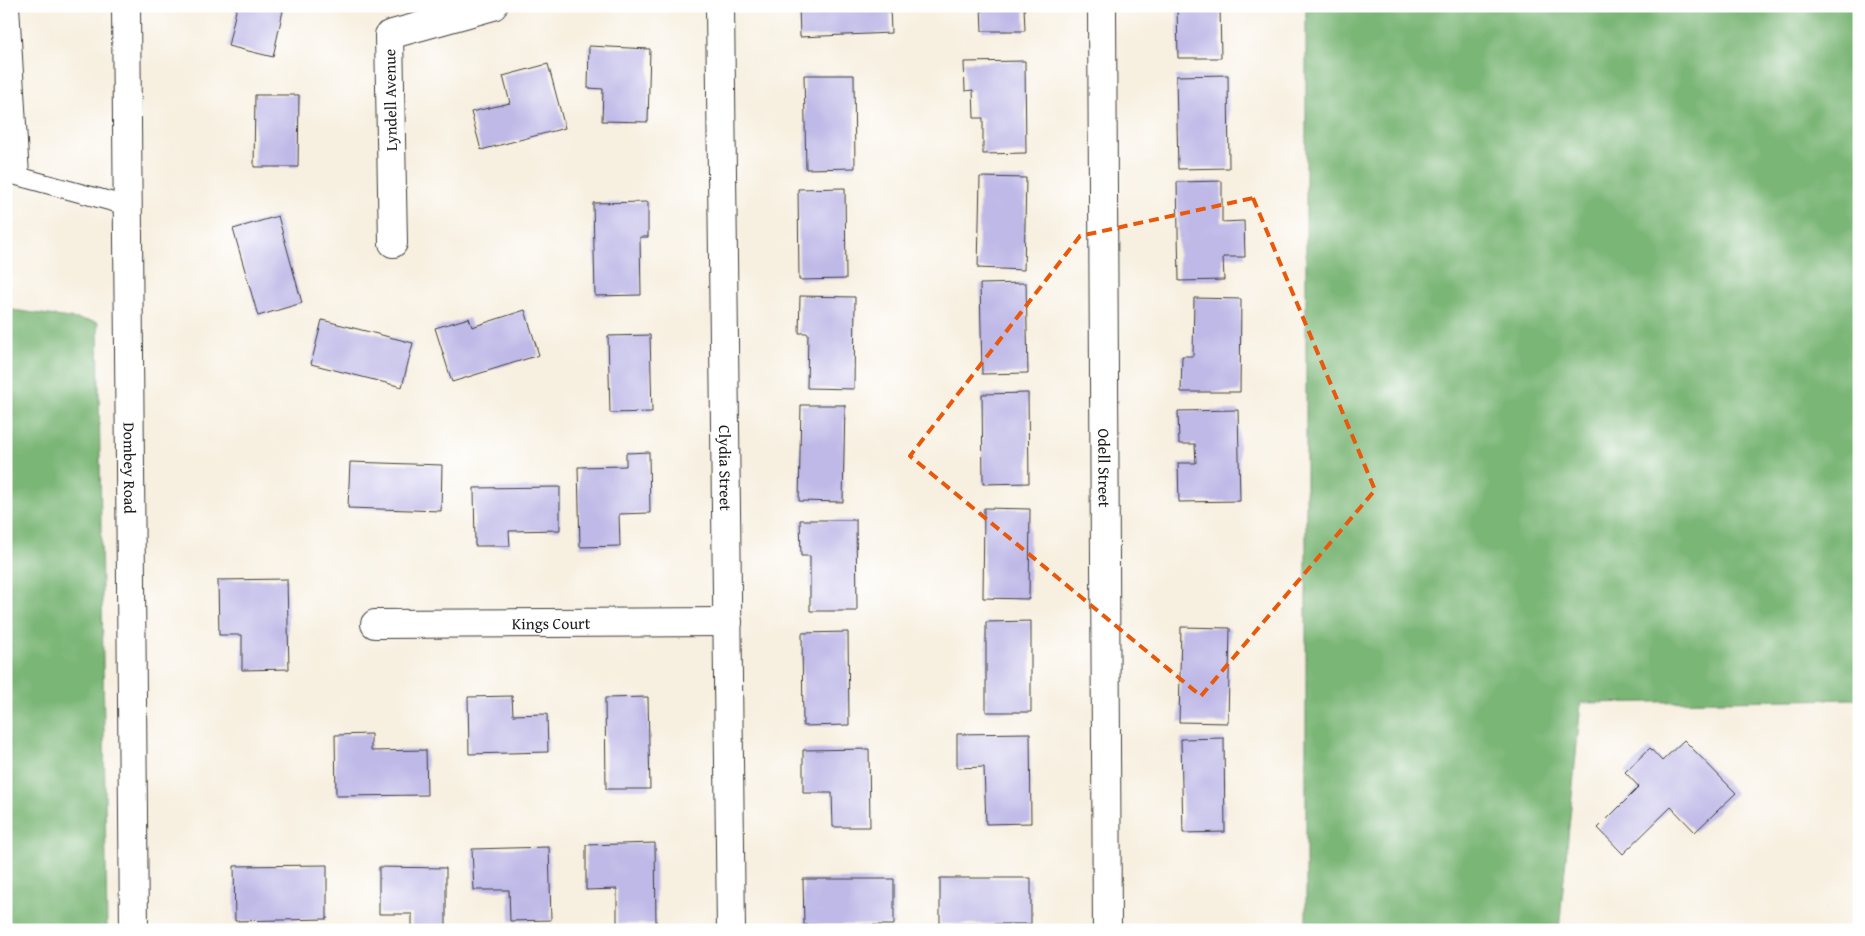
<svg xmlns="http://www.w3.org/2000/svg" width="1865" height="936" font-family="'Gentium Book Plus',serif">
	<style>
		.forest { fill: #7ab676; stroke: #4b6949 }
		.building { fill: #bfb9e7 }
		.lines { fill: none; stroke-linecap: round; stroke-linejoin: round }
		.service-casing { stroke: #3d3c39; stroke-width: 20 }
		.minor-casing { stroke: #3d3c39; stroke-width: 30 }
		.tertiary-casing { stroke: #3d3c39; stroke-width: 30 }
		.service { stroke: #fff; stroke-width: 18 }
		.minor { stroke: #fff; stroke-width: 28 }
		.tertiary { stroke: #fff; stroke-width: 28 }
		.marked { fill: none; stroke: #e8590c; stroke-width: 4; stroke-dasharray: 10 6; stroke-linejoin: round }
		.labels { text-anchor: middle; stroke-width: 5; stroke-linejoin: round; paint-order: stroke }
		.street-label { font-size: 16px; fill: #1c1c1c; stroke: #fff }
	</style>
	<rect width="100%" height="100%" fill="#fff"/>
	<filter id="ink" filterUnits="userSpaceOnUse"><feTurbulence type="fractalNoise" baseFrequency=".02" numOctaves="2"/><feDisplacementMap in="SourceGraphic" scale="10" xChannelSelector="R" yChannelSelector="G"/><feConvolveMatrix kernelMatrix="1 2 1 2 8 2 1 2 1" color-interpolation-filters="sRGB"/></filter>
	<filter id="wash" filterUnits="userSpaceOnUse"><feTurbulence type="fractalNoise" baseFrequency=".0096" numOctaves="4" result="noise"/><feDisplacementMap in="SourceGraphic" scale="20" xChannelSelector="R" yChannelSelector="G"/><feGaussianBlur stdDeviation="1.12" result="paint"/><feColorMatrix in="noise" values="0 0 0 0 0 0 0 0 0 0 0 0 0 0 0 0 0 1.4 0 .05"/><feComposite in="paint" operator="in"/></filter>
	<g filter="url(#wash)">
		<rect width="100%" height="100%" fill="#f7efdf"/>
		<!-- forest -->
		<path class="forest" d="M1306 6H1859V699L1581 703 1559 930H1306Z
			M6 309 98 322 107 930H6Z"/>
		<g id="blocks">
			<!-- building -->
			<path class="building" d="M237 6H284L273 57 228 46Z
				M799 6H890L891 33 800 37Z
				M981 6H1024L1025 31H982Z
				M1177 6H1220L1221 58H1178Z
				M589 46 650 49 648 122 602 121 603 89 588 88Z
				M1025 61 1026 153 983 154V118H974L973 90 965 91 964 62Z
				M548 64 565 128 481 150 471 112 510 103 503 76Z
				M804 75H854L855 168 806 169Z
				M1228 75 1229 168 1178 169 1176 76Z
				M255 95H299L298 167H254Z
				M980 177 1026 178 1024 270 978 268Z
				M1222 181V222L1244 221 1245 257H1223L1224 280 1179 281 1177 182Z
				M845 188 846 279 799 280 798 189Z
				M648 202V237H640L641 295 595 296 593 203Z
				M278 216 302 303 258 316 233 229Z
				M1026 283 1028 373 982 374 980 284Z
				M800 296 855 297 854 389 807 388 808 333H799Z
				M1194 298 1241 299 1240 392H1181L1182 356H1193Z
				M525 310 539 355 452 382 435 328 469 318 472 327Z
				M322 320 413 343 402 387 311 364Z
				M650 335 652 412 610 413 608 336Z
				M1028 393 1029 483 983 484 982 394Z
				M801 405H845L843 502 799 501Z
				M1238 410 1240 501 1179 502 1178 463H1196L1195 444H1179L1178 411Z
				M649 452 650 513 619 514 620 546 580 547 578 467 626 466V453Z
				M350 462 442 465 441 511 348 508Z
				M560 487V530L509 531 510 546H475L474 488Z
				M984 508 1030 509 1029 599 983 598Z
				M800 520H856L857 611H810V556H801Z
				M287 579 289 669 242 670V635H219L218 580Z
				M1031 621V712H986V622Z
				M1181 627 1230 628 1228 723 1179 722Z
				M848 632 849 725 803 726 802 633Z
				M512 696 513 715 547 714 548 752 469 754 468 697Z
				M648 697 650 789H606L605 698Z
				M1030 733 1031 823 986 824 984 767 957 768V734Z
				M371 734V751L426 750 427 795 336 796 335 735Z
				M1224 738 1225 832 1183 833 1181 739Z
				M1684 740 1736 793 1695 832 1671 807 1623 854 1598 828 1639 787 1625 772 1650 748 1662 761Z
				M869 749 870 827H833L832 793H803V750Z
				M655 843 656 924H617V889L586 890V845Z
				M549 847 551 920 510 921 509 890H474L472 849Z
				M327 865V919L235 921 234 866Z
				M379 867 446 868V927H412V914H379Z
				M940 878H1031V924H940Z
				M803 879H894V925H804Z"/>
		</g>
	</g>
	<g filter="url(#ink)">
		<use href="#blocks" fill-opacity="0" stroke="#3d3c39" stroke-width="1"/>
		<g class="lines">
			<!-- service casing -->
			<g class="service-casing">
				<path id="service" d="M10 6 20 176
					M6 173 128 206"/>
			</g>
			<!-- minor casing -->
			<g class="minor-casing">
				<g id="minor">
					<path id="s1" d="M720 6 731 930"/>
					<path id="s2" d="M1102 6 1107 930"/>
					<path d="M393 243 389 35 493 6"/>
					<path id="s3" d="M375 624 728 622"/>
				</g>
			</g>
			<!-- tertiary casing -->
			<g class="tertiary-casing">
				<g id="tertiary">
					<path id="s4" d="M126 6 134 930"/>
				</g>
			</g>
			<!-- service -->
			<use href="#service" class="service"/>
			<!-- minor -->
			<use href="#minor" class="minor"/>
			<!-- tertiary -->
			<use href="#tertiary" class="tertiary"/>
		</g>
	</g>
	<!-- marked area -->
	<path class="marked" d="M1253 198 1375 490 1201 696 910 456 1080 236Z"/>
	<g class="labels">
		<!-- street labels -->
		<g class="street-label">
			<text transform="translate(390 100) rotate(-91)" y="6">Lyndell Avenue</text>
			<text dy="6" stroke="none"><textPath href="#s4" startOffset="462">Dombey Road</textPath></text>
			<text dy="6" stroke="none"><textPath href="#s1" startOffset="462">Clydia Street</textPath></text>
			<text dy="6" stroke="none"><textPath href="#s2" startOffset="462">Odell Street</textPath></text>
			<text dy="6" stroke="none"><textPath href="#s3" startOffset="176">Kings Court</textPath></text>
		</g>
	</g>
	<!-- margin -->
	<rect width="1865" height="936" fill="none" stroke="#fff" stroke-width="25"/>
</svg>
